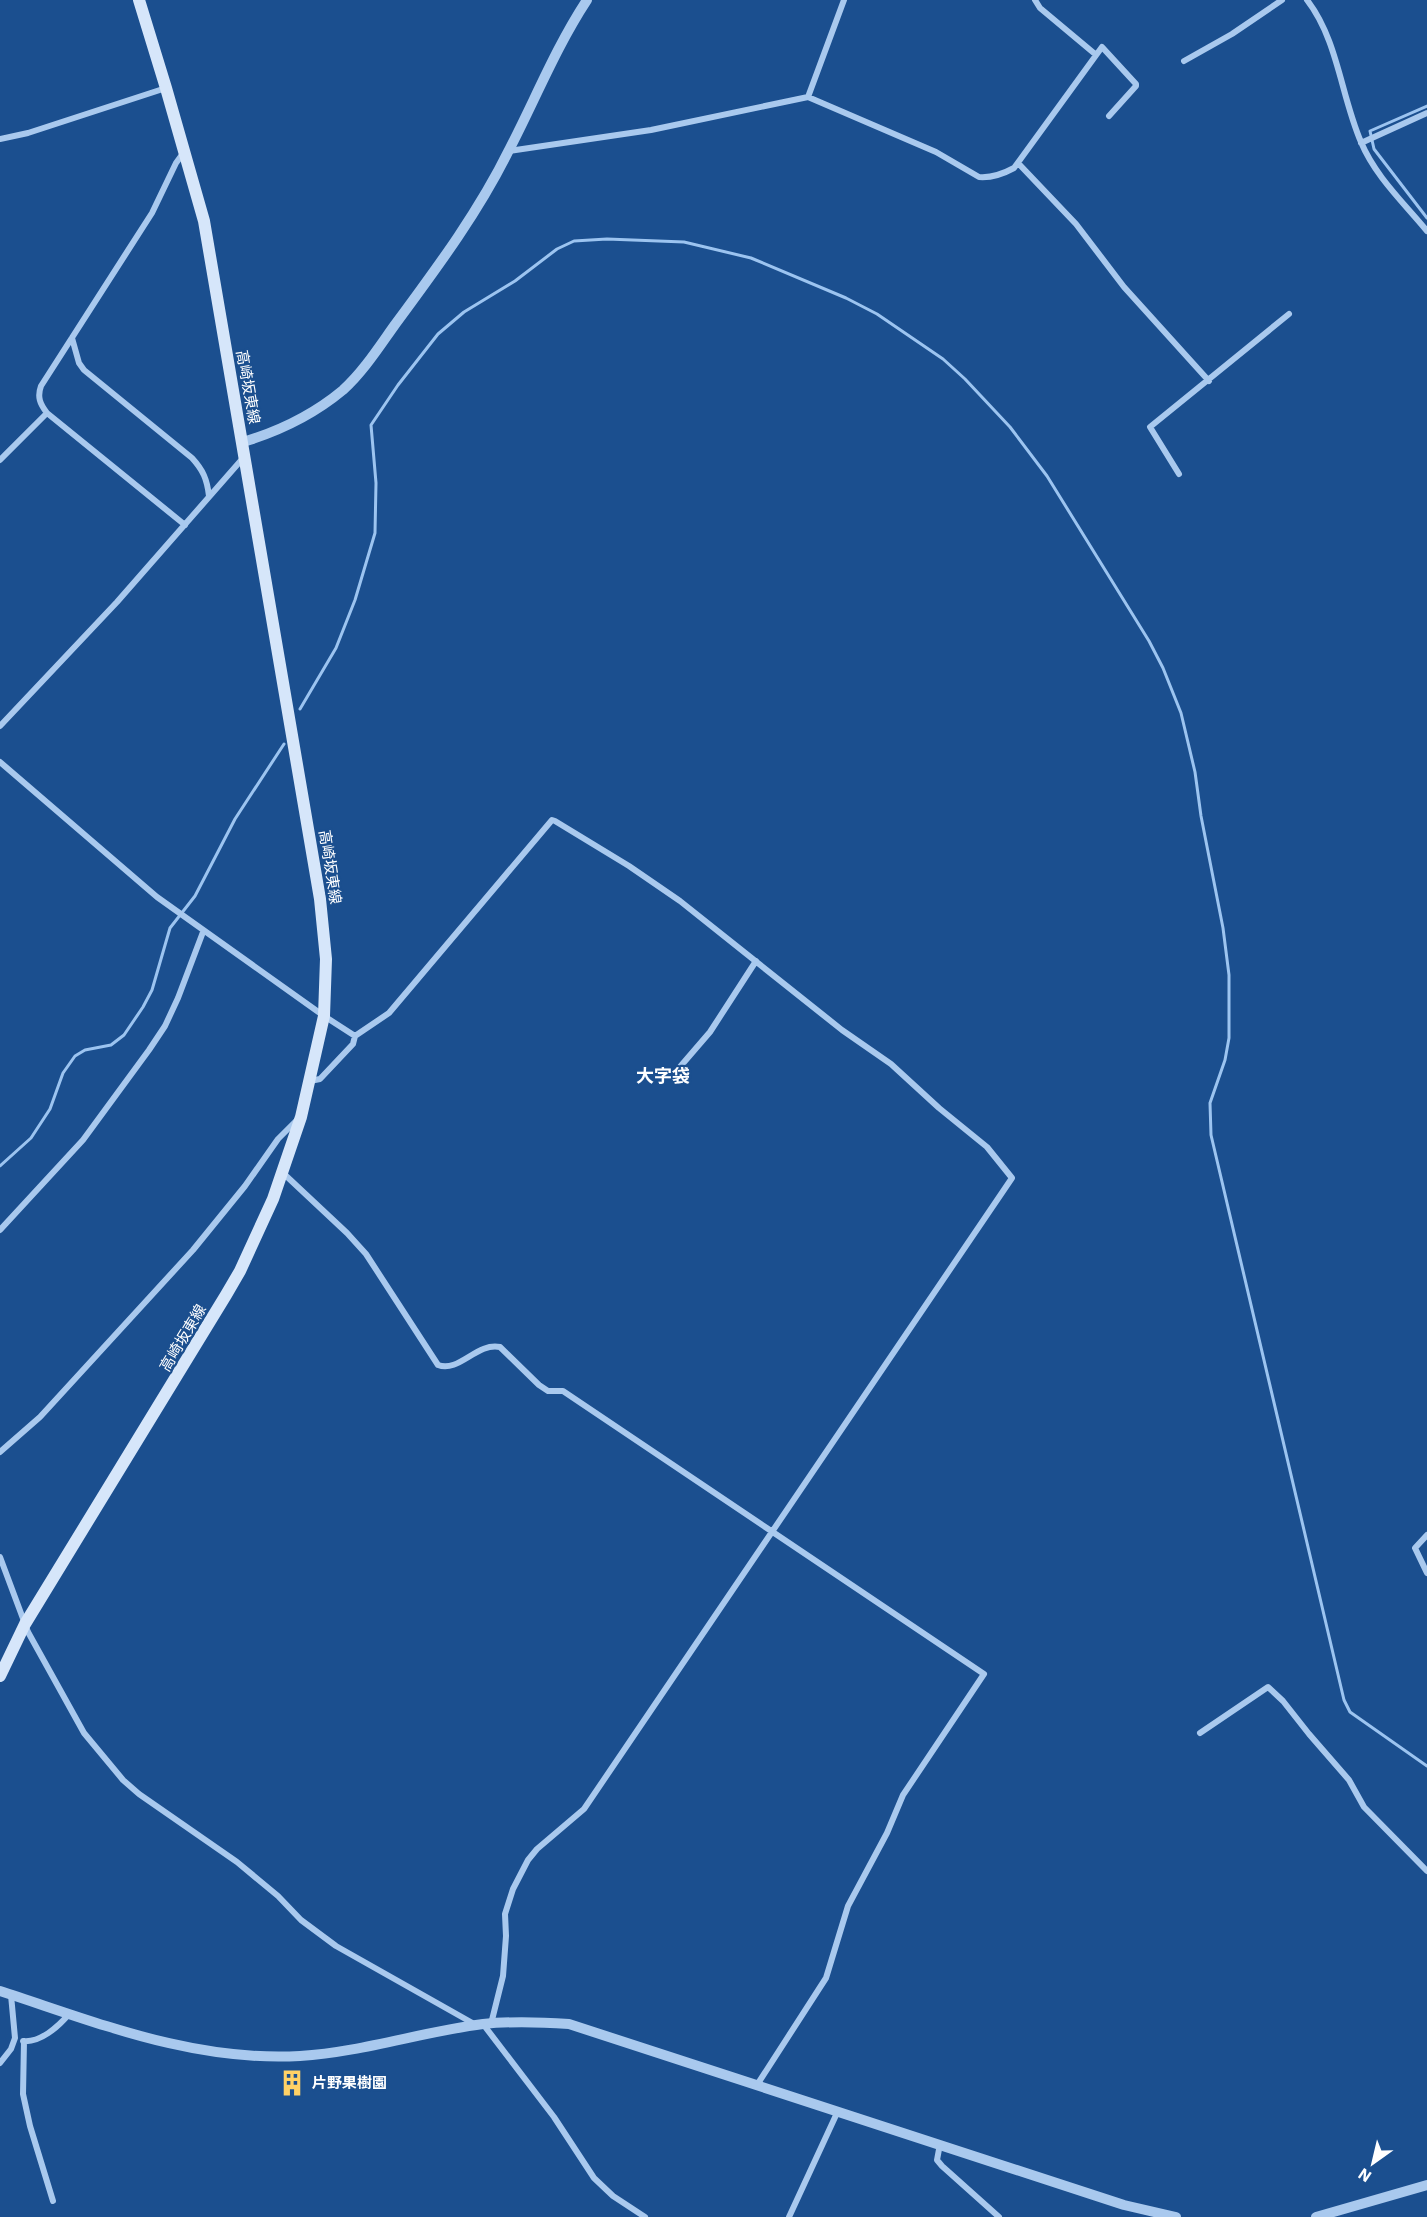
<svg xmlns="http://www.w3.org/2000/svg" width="1427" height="2217" font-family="'IBM Plex Sans','Noto Sans JP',sans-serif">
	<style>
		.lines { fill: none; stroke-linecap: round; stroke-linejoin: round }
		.stream { stroke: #9cc4f0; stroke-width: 3 }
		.minor { stroke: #a9c9ee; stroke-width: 6 }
		.tertiary { stroke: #a9c9ee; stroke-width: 10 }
		.secondary { stroke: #d6e6fa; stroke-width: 12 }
		.labels { text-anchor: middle; stroke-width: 4.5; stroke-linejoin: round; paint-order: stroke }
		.street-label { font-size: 15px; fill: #fff; stroke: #1b4f8f }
		.poi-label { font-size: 15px; font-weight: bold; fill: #fff; stroke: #1b4f8f; text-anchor: start }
		.quarter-label { font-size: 18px; font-weight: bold; fill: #fff; stroke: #1b4f8f }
	</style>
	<rect width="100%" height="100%" fill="#1b4f8f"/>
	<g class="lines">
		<!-- stream -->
		<path class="stream" d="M1427 106 1370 131 1374 149 1427 218
			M300 709 336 648 355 600 375 533 376 483 371 425 398 385 438 334 464 312 515 281 557 249 574 241 607 239 684 242 751 258 846 298 877 314 943 359 965 379 1010 427 1047 476 1149 641 1163 668 1181 713 1195 772 1201 816 1223 928 1229 975V1038L1225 1060 1210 1103 1211 1135 1344 1700 1350 1712 1427 1766
			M0 1166 31 1138 50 1109 63 1073 75 1056 85 1050 111 1045 124 1035 143 1007 152 990 170 928 195 896 235 819 284 744"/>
		<!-- minor -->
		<path class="minor" d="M1035 0 1040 8 1095 54
			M1307 0C1338 40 1341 96 1361 142 1375 176 1404 203 1427 231
			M1184 61 1232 34 1282 0
			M808 97 844 0
			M0 139 28 133 166 88
			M1361 143 1427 113
			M509 151 651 130 808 97 936 152 979 177C992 178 1003 174 1014 168L1102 47 1136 84V86L1109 116
			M184 152 176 163 152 213 41 386C37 397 40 404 47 413L185 525
			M1018 163 1076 224 1124 287 1209 381
			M72 338 79 363 84 370 192 458C203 470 207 479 209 496
			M0 460 47 413
			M1179 474 1150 427 1289 314
			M0 726 117 602 244 457
			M0 762 157 897 324 1016 355 1036 389 1013 552 820 555 821 629 866 680 901 842 1030 891 1064 939 1108 987 1147 1012 1178 584 1809 537 1849 528 1860 513 1889 505 1914 506 1936 503 1976 491 2024
			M679 1068 710 1032 756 961
			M310 1081 320 1079 353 1044 355 1036
			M283 1173 347 1233 366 1254 438 1365C459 1373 477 1342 500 1347L539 1385 548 1391H563L984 1674 903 1795 887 1833 848 1906 826 1978 757 2085
			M0 1230 83 1140 149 1050 165 1026 178 998 203 932
			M0 1452 40 1417 193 1250 245 1186 278 1139 298 1119
			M1427 1535 1415 1548 1427 1573
			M0 1557 28 1632 84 1733 123 1780 139 1794 237 1862 278 1896 301 1920 336 1946 476 2025
			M1200 1733 1268 1687 1283 1701 1309 1734 1349 1780 1364 1807 1427 1871
			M483 2024 554 2117 594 2178 613 2196 645 2217
			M23 2041C40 2043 58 2027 69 2014
			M24 2041 23 2094 30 2126 53 2201
			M0 2063 11 2049 15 2038 11 1995
			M940 2144 937 2160 942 2166 999 2217
			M789 2217 837 2113"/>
		<!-- tertiary -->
		<path class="tertiary" d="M243 442C280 431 313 415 343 390 363 372 379 347 394 326 436 269 478 213 509 150 535 100 556 47 587 0
			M0 1991C99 2023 193 2062 300 2056 362 2052 421 2032 483 2024 512 2021 540 2022 569 2024L1124 2205 1176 2217
			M1316 2217 1427 2185"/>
		<!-- secondary -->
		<path class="secondary" d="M0 1676 25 1624 226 1295 240 1271 273 1199 301 1117 324 1016 326 959 320 899 204 221 166 88 139 0"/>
	</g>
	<!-- icons -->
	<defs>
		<g id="building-bare" transform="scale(2.07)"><path d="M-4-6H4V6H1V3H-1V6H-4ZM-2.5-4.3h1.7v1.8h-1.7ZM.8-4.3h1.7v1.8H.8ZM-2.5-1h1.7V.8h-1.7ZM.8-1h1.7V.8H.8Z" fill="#ffd166" stroke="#1b4f8f" stroke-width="2.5" paint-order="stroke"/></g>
	</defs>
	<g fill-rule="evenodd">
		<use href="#building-bare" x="292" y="2083"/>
	</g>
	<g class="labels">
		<!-- street labels -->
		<g class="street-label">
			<text transform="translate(248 387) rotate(80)" y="5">高崎坂東線</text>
			<text transform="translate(330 867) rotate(81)" y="5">高崎坂東線</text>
			<text transform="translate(183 1338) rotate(-59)" y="5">高崎坂東線</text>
		</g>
		<!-- poi labels -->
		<g class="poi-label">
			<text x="312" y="2088">片野果樹園</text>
		</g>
		<!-- quarter labels -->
		<g class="quarter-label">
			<text x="663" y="1082">大字袋</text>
		</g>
	</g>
	<!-- north arrow -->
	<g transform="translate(1373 2163) rotate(214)" stroke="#1b4f8f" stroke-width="4.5" paint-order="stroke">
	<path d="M0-4.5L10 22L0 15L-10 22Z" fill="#ffffff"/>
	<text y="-9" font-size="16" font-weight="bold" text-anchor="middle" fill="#ffffff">N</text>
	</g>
</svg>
